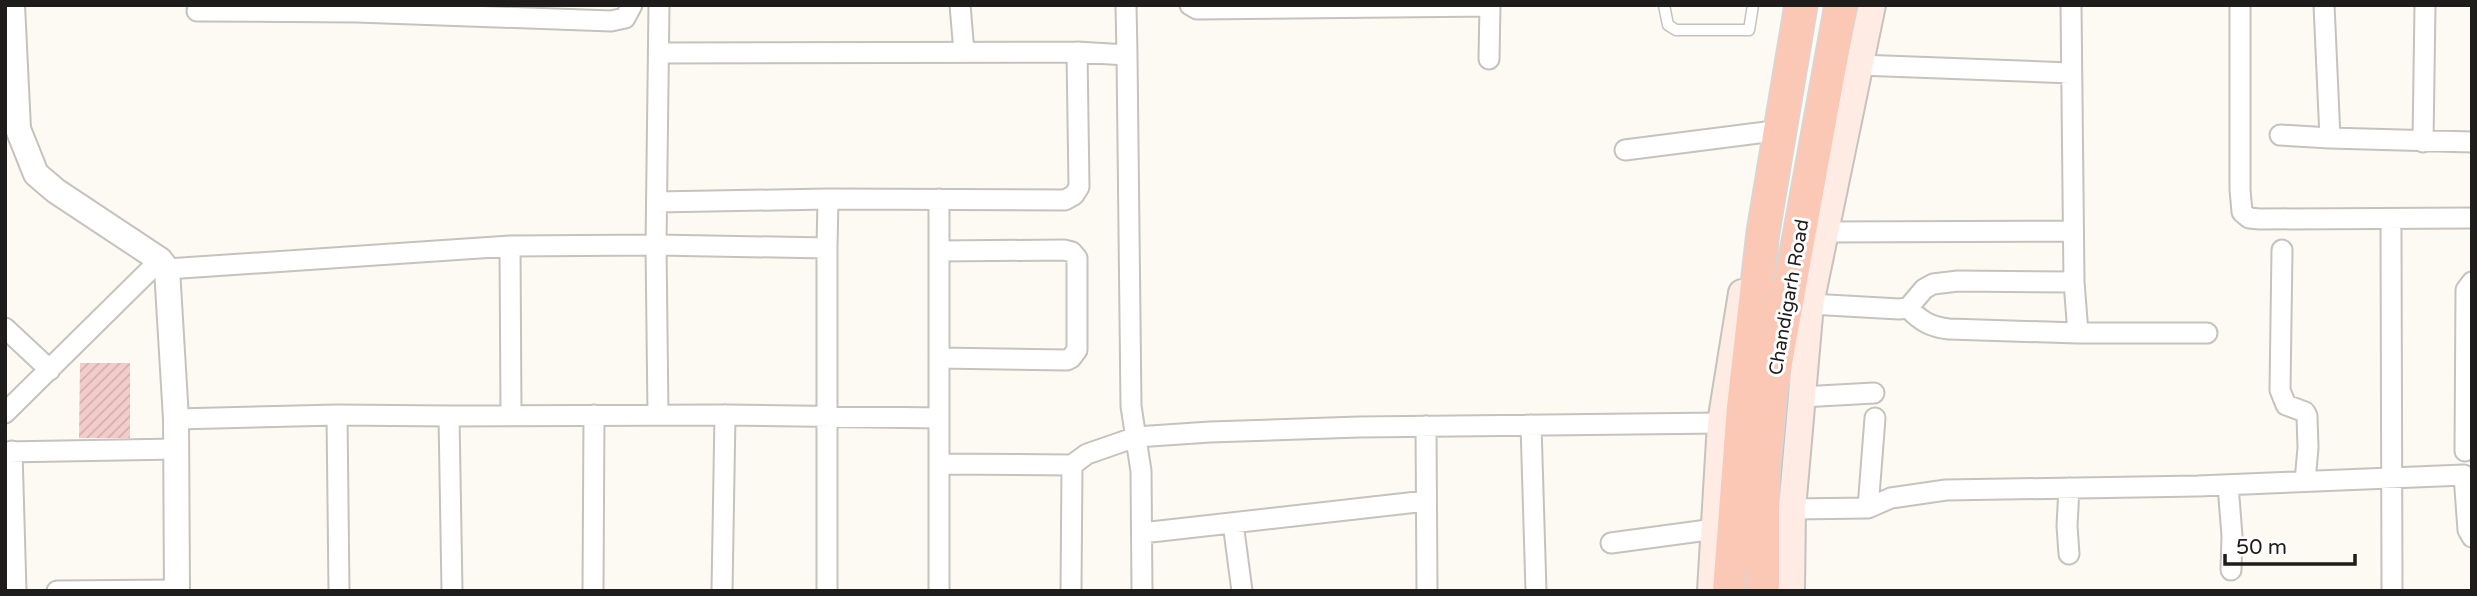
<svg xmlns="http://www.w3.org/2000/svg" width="2477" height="596" font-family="'Varela Round',sans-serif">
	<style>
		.building { fill: url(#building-hatch) }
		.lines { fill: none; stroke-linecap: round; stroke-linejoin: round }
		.service-casing { stroke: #c6c2bd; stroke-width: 13 }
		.minor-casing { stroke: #c6c2bd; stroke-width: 23 }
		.tertiary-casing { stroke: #c6c2bd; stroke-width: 28 }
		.secondary-casing { stroke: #c6c2bd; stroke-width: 30 }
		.trunk-casing { stroke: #d6d6d6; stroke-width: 35 }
		.service { stroke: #fff; stroke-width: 10 }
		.minor { stroke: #fff; stroke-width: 19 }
		.tertiary { stroke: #fff; stroke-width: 24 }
		.secondary { stroke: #feebe4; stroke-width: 26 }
		.trunk { stroke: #fbc8b6; stroke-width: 32 }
		.labels { text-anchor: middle; stroke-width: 6; stroke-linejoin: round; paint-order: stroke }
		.street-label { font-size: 19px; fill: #1e1d1b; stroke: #fff }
	</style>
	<defs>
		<pattern id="building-hatch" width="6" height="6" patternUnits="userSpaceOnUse" patternTransform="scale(1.75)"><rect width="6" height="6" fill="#f3ccca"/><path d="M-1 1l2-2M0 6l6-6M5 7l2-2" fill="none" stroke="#d0afad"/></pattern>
	</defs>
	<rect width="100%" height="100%" fill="#fdf9f3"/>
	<!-- building -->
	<path class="building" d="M80 363H130V438H79Z"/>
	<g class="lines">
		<!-- service casing -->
		<g class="service-casing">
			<path id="service" d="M1664 5 1668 25 1676 30H1749L1753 5"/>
		</g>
		<!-- minor casing -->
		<g class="minor-casing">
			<path id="minor" d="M960 5 964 52
				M1190 5 1197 9 1490 6
				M2071 5 2074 282 2078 333
				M2240 5V190L2242 212 2249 218 2260 219 2472 218
				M2324 5 2330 138 2472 142
				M197 11 357 12V5
				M357 12 611 21 625 18 632 5
				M659 53 1077 52
				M1127 55 1131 406 1141 471 1142 591
				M1489 59 1490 5
				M1859 65 2071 73
				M2280 135 2330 138
				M2423 142 2425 5
				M1625 150 1766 132
				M939 199V591
				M657 202 828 199
				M2391 230 2392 591
				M1824 232 2073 231
				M510 246 511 415
				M827 248V591
				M2282 250 2280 390 2286 405 2305 412 2307 416 2308 448 2305 481
				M167 269 510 246 656 245 827 248 828 199 1065 200 1074 195 1079 187 1077 52 1127 55 1126 5
				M1810 304 1899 309 1908 308 1924 289 1933 284 1958 281 2074 282
				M1908 308C1921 321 1930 327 1949 329L2078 333H2207
				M5 328 50 370
				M939 358 1067 360 1071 358 1077 350V258L1072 252 1064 250 940 251
				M1801 397 1874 393
				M5 413 160 260
				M337 415 339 591
				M658 415 656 245 659 5
				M449 416 725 415 939 418
				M176 419 337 415 449 416 452 591
				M1531 425 1536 591
				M1426 426 1427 591
				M12 451 16 591
				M2465 451 2466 290 2472 282
				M5 452 177 449
				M940 464 1072 465 1071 591
				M1072 465 1087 454 1136 437 1210 432 1359 427 1721 423
				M2228 485 2232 536 2231 570
				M1868 508 1875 418
				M1792 509 1868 508 1891 498 1946 490 2198 486 2464 475 2468 530 2472 537
				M1233 523 1242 591
				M1142 533 1426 501
				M1611 543 1715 529
				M2069 554 2067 526 2069 488
				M57 591 177 590
				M593 591 594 415
				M722 591 725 415"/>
		</g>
		<!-- tertiary casing -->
		<g class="tertiary-casing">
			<path id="tertiary" d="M12 5 18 129 36 174 56 191 160 260 167 269 176 419 177 591"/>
		</g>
		<!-- secondary casing -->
		<g class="secondary-casing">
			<path id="secondary" d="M1711 591 1721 423 1742 293
				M1791 591 1792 509 1810 304 1872 5"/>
		</g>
		<!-- trunk casing -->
		<g class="trunk-casing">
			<path id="trunk" d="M1729 591 1743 407 1763 232 1801 5
				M1763 591V475L1771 390 1841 5"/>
		</g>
		<!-- service -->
		<use href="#service" class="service"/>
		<!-- minor -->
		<use href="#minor" class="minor"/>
		<!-- tertiary -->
		<use href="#tertiary" class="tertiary"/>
		<!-- secondary -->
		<use href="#secondary" class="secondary"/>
		<!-- trunk -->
		<use href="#trunk" class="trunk"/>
	</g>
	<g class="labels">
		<!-- street labels -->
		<g class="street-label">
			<text transform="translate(1788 297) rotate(-80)" y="7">Chandigarh Road</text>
		</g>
	</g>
	<!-- border -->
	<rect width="2477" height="596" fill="none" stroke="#1e1d1b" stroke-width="14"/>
	<!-- scale -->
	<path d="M2225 554v10h130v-10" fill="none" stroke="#1e1d1b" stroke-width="3.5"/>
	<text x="2236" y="554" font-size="21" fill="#1e1d1b" stroke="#ffffff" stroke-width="5" paint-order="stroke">50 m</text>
</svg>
